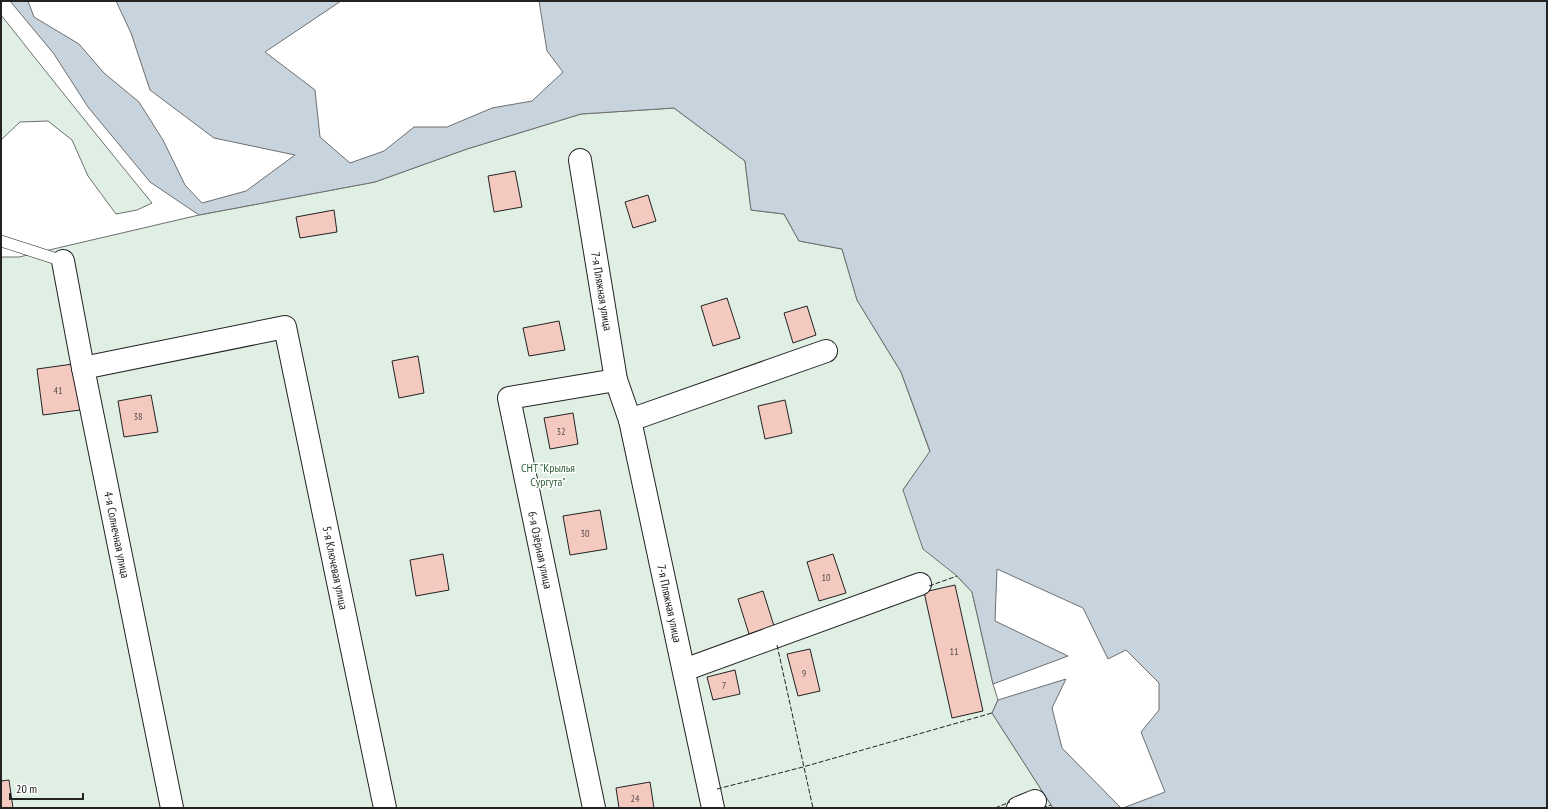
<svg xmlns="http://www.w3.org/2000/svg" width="1548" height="809" font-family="'PT Sans Narrow',sans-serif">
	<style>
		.green { fill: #e0efe3; stroke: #6f6f6f }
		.water { fill: #c7d3dd; stroke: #6f6f6f }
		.building { fill: #f3c9c0; stroke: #222 }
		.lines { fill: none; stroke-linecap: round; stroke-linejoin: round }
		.lane-casing { stroke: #222; stroke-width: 12 }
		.street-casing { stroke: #222; stroke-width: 24 }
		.lane { stroke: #fff; stroke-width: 11 }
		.street { stroke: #fff; stroke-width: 22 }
		.fence { stroke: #222; stroke-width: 1; stroke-dasharray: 5 2; stroke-linecap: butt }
		.labels { text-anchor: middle; stroke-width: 3; stroke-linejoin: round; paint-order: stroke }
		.number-label { font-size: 10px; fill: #564c4a }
		.street-label { font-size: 12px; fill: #222; stroke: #fff }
		.park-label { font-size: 12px; fill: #2f5e38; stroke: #fff }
	</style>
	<rect width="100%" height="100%" fill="#fff"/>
	<!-- green -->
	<path class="green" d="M1 15C51 78 101 141 152 203L137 210 116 214 88 176 72 140 48 121 20 122 1 140Z
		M674 108 745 161 751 210 784 214 799 241 842 249 857 300 901 372 930 452 903 490 957 576 972 592 993 684 998 700 992 713 1053 808H1V257H19L199 215 375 182 467 149 581 114Z"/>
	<!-- water -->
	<path class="water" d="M10 1H28L34 17 79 44 104 73 139 102 163 140 185 185 202 203 246 191 295 155 214 138 150 90 131 33 116 1H341L265 52 315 90 320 137 350 163 384 151 414 127H447L492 108 532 101 563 72 547 51 539 1H1547V808H1123L1165 792 1141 732 1159 710V683L1126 650 1108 659 1083 608 997 569 995 621 1068 656 993 684 972 592 957 576 923 549 903 490 930 451 901 372 857 300 842 249 799 241 784 214 751 210 745 161 674 108 581 114 467 149 375 182 199 215 150 182 88 107 54 54Z
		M1066 679 1052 708 1062 748 1121 808H1053L992 713 998 700Z"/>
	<!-- building -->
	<path class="building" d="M515 171 522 207 494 212 488 176Z
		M648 195 656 221 633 228 625 202Z
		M334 210 337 232 300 238 296 217Z
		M727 298 740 338 713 346 701 306Z
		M807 306 816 335 793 343 784 313Z
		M559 321 565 350 529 356 523 328Z
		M418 356 424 393 399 398 392 361Z
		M73 364 80 410 43 415 37 369Z
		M151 395 158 432 124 437 118 401Z
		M785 400 792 433 765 439 758 406Z
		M573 413 578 444 550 449 544 418Z
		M600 510 607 549 570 555 563 516Z
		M443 554 449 590 416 596 410 560Z
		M833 554 846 593 819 601 807 562Z
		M955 585 983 711 952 718 924 592Z
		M763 591 774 626 749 634 738 599Z
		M810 649 820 691 798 696 787 654Z
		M735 670 740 694 713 700 707 677Z
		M9 780 13 808H1V781Z
		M650 782 654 808H619L616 788Z"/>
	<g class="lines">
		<!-- lane casing -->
		<g class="lane-casing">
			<path id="lane" d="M1 241 63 261"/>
		</g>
		<!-- street casing -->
		<g class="street-casing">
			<g id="street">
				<path id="s1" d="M580 160 616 380 630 420 713 808"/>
				<path id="s2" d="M63 261 83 368 172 808"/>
				<path id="s3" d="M83 368 285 327 385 808"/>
				<path d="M630 420 826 351"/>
				<path d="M684 670 920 584"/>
				<path d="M594 808 509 398 616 380"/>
				<path d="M1018 808 1035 801"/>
			</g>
		</g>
		<!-- lane -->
		<use href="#lane" class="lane"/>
		<!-- street -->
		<use href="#street" class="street"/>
		<!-- fence -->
		<path class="fence" d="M929 586 957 576
			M777 645 813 808
			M717 789 803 767 992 713
			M995 808 1010 802
			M1042 808 1051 805"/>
	</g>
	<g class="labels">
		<!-- number labels -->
		<g class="number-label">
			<text x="58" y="394">41</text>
			<text x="138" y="420">38</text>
			<text x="561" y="435">32</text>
			<text x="585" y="537">30</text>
			<text x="826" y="581">10</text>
			<text x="954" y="655">11</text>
			<text x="804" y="677">9</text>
			<text x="724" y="689">7</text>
			<text x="635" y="802">24</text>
		</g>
		<!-- street labels -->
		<g class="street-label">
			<text dy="4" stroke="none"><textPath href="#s1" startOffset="133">7-я Пляжная улица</textPath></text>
			<text dy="4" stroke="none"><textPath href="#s2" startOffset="279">4-я Солнечная улица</textPath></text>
			<text transform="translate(540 550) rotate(78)" y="4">6-я Озёрная улица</text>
			<text dy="4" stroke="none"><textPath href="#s3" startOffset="452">5-я Ключевая улица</textPath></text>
			<text dy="4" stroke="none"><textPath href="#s1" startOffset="453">7-я Пляжная улица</textPath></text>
		</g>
		<!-- park labels -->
		<g class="park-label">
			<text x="548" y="472">CНТ "Крылья<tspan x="548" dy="14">Сургута"</tspan></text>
		</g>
	</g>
	<!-- border -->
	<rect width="1548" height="809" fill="none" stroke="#222222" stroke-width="4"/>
	<!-- scale -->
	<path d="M10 793v6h73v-6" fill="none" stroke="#222222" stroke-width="2"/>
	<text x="16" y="793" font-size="12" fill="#222222" stroke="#ffffff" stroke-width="3" paint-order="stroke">20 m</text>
</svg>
